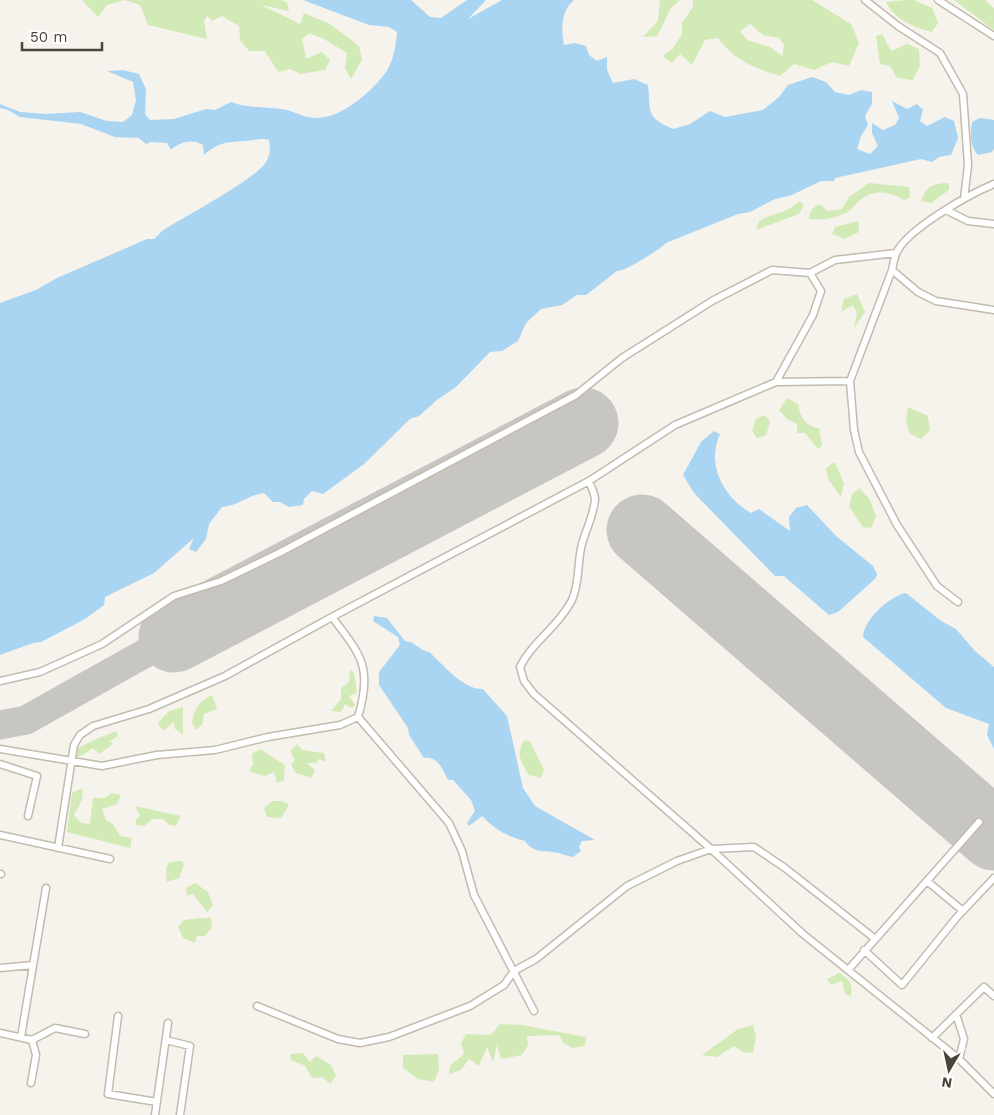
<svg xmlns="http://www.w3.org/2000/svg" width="994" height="1115" font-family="'Work Sans',sans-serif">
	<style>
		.green { fill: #d2eab5; fill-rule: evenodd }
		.water { fill: #a9d4f2 }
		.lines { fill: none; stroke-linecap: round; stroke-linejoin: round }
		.taxiway { stroke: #c8c6c3; stroke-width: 29 }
		.runway { stroke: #c8c6c3; stroke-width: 71 }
		.lane-casing { stroke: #c2bbae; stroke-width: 9 }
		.lane { stroke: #fff; stroke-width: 6 }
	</style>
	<rect width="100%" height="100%" fill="#f6f3ec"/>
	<!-- green -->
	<path class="green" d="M82 0H280L287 2 289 11 261 5 300 24 304 13 330 24 359 46 362 60 351 79 345 68 347 53 324 39 309 33 302 39 306 59 322 52 330 60 325 70 300 74 290 69 278 72 265 51H249L240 40 239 26 222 16 212 21 207 16 204 21 207 39 148 25 140 5 125 0 107 5 98 17Z
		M660 0H680L670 9 664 23 657 36 643 37 658 21Z
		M693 0H812L851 24 859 43 849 66 832 62 814 70 794 64 780 76C754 68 734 60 718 38L705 40 692 65 680 54 671 63 663 56 673 48 682 34V23L693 7ZM750 24 763 35 779 38 784 45 782 56 770 47 747 40 740 31Z
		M907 0H914L932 8 938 23 932 32C913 27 895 20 886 2Z
		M954 0H985L994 8V30Z
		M882 34 891 51 907 44 919 49 920 66 913 80 897 78 890 66 880 64 876 36Z
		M869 183 909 187 910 197 904 200C889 191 874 189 860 200 855 204 852 211 846 213 833 219 822 220 808 219L812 209 819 204 828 211 842 209 849 197Z
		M949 183V190L931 203 921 201C928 184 932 184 949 183Z
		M799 201 804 205 799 214 756 230 759 221C777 211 785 215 799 201Z
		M858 221 859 232 845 239 832 234 835 227Z
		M857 294 865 312 854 328 857 313 853 305 841 312 844 299Z
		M787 398 798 404C800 416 806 427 819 428L822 445 818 449 805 433H797V424L787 419 779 410Z
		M908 407 928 416 930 430 921 439 909 433 906 420Z
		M765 415 770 422 766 435 757 438 752 431 756 419Z
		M835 462 844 484 841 497 828 479 826 468Z
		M860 488 870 500 876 516 871 528 863 527 849 507 852 494Z
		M350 669 354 673 357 693 349 696 355 705 352 708 345 704 341 712 331 711 341 699V688L349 682Z
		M212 695 217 709 204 714 202 725 196 730 192 723C194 708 199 702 212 695Z
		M183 707V735L175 729 174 722 163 731 158 723 169 711Z
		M116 731 118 736 110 741 113 744 99 754 93 748 78 758 73 755 72 751C87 743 99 738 116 731Z
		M525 740 530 742 544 770 541 778 529 775C521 763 515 752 525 740Z
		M297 744 302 750 324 753 326 762 319 759 316 763H307L315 770 311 778 296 773 291 765 295 760 290 751Z
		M260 749 285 765 284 780 277 783 274 772 264 776 249 771 253 764 252 754Z
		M83 788 82 800 74 815 81 823 90 824 93 798H104L112 793 121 795 117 804 102 809 106 820 113 824 120 836 132 838 130 848 67 832 72 793Z
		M273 801H282L289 805 281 818 267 817 264 808Z
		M135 806 181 816 176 826 169 825 163 819H152L145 826 136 825V819L140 816Z
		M182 861 184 864 179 878 167 882 166 869 169 862Z
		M195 883 208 892 213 905 207 912 193 894 187 896 186 888Z
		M200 918H211L212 927 205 936H197L195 943 183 938 178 927 184 920Z
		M839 973C849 979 853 984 851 996L845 994 842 981 831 985 827 979Z
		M500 1024 522 1025 586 1037 585 1046 572 1048 563 1043 559 1035 527 1036 528 1045 522 1055 501 1059 497 1045 493 1062 487 1047 479 1066 469 1059 461 1070 449 1074 450 1066 464 1054 461 1043 466 1034 491 1035Z
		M753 1025 756 1037 753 1053 743 1052 734 1046 717 1057 702 1055 738 1029Z
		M303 1053 310 1062 316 1056 331 1065 336 1076 330 1084 323 1077 312 1078 305 1066 291 1060 290 1054Z
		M438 1054 439 1070 434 1082 418 1079 403 1068V1055Z"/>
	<!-- water -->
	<path class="water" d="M303 0H411L430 17 441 18 467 0H486L468 19 502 0H574C561 10 561 30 564 45L575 43 586 46 589 55 597 61 607 57V70L613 83 634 79 648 85C651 112 645 117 673 129L690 124 710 111 725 117 763 110 779 97 788 85 812 77 826 82 835 92 849 95 861 90 872 92V104L865 116 868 125 861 136 857 149 870 154 878 146 872 133V123L883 130 895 125 899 118 892 101 907 109 917 104 923 110 920 121 927 126 945 117 954 121 958 138 951 155 939 157 932 162 921 159 835 178 834 181H821L792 195 775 199 750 212 738 214 666 243C659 250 626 271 617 271L586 295H577L562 305 541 309 526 323 518 341 502 351 490 352 456 387 438 399 419 416 410 419 364 464 323 494 312 491 304 499 303 505 289 507 280 502H273L264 493C248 495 238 506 222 507L209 524 206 539 196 552 189 549 194 538 154 573 105 597 104 605 85 619 41 642 33 643 0 655V303L36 290 57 278 147 239H154L163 230C183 218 257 178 266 162 271 154 270 148 269 140 261 137 254 141 245 141 226 143 220 141 204 155L203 145C192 138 179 142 171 150L167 143 151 142 146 144 139 138 115 137 81 124 20 117 8 110 0 108V104L20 112 46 114 80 112 107 121 123 122 132 115 136 100 133 82 107 71 123 70 139 74 146 89 145 114 150 120 174 119 206 109 215 110 231 102C247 108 264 107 281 109 297 111 305 121 325 117 346 114 377 87 388 69 394 57 396 45 397 32L389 27 369 25Z
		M980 118 994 120V149L992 152 978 155C970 146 970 135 972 122Z
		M714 431 720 434C706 464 723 497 751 513L759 509 790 531 789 517 796 508 807 505 836 536 873 566 877 574 876 578 838 612 829 615 784 576H775L694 493 683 475 701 442Z
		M906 593 941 621 956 629 975 651 994 667V749L987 735 989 724 946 708 863 637C864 619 890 596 906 593Z
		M374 616 387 618 405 641C416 642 420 651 429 652 443 664 463 690 483 689L507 716 523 788 535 806 595 840 582 841 579 847 581 851 573 857C566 856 559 852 553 852 542 851 532 852 525 841 506 836 496 830 482 816L469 826 467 823 475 811 471 800 453 780H448C443 770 438 756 424 758L409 735 408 728 379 685V672L400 645 398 637 373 621Z"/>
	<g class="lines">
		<!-- taxiway -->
		<path class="taxiway" d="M0 725 26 720 174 637"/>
		<!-- runway -->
		<path class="runway" d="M642 530 994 835
			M174 637 583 423"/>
		<!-- lane casing -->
		<g class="lane-casing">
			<path id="lane" d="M865 0 898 26 940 53 963 94 968 165 964 199
				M938 0 994 36
				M946 210 968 221 994 224
				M892 270 918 292 936 301 994 310
				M776 382 850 381
				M589 481C591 487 595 494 595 499 594 515 586 529 582 544 577 562 580 583 572 600 559 626 532 642 520 667L524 681 534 694 711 849 803 934 959 1059 994 1094
				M958 602 937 586 897 525 859 452 854 430 850 381 892 270C893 265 894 259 896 254 905 230 970 194 994 184
				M0 681 40 672 102 644 174 596 221 581 281 552 576 395 622 358 712 301 772 270 810 273 835 260 896 253
				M358 717 449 823 462 851 474 895 534 1011
				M0 749 102 766 157 755 215 750 268 737 340 725 358 717C373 667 361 655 332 617
				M0 764 37 776 28 816
				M0 835 110 859
				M58 848 74 745 80 735 93 726 149 709 225 676 332 617 589 481 675 425 776 382 813 315 821 291 810 273
				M0 874H1
				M927 881 963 911
				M864 950 902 985 957 917 994 878
				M0 968 33 965
				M848 970 979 822
				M257 1006 338 1039 360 1043 389 1037 470 1006 504 985 514 971 536 959 627 886 677 861 711 849 754 847 785 868 874 938
				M956 1014 964 1039 959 1059
				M118 1016 108 1094 157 1102
				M0 1033 32 1040 55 1028 85 1034
				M21 1037 46 888
				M932 1038 984 987 994 996
				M166 1040 190 1046 180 1115
				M31 1083 36 1055 32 1040
				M155 1115 168 1023"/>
		</g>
		<!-- lane -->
		<use href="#lane" class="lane"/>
	</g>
	<!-- north arrow -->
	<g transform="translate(949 1070) rotate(189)" stroke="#ffffff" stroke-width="4" paint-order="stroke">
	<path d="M0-4L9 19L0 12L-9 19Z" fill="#4b4439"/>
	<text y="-8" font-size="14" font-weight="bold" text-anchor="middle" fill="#4b4439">N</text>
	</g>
	<!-- scale -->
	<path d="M22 42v8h80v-8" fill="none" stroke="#4b4439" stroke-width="2.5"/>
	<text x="30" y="42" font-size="15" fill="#4b4439" stroke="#ffffff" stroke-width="4" paint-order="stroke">50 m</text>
</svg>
